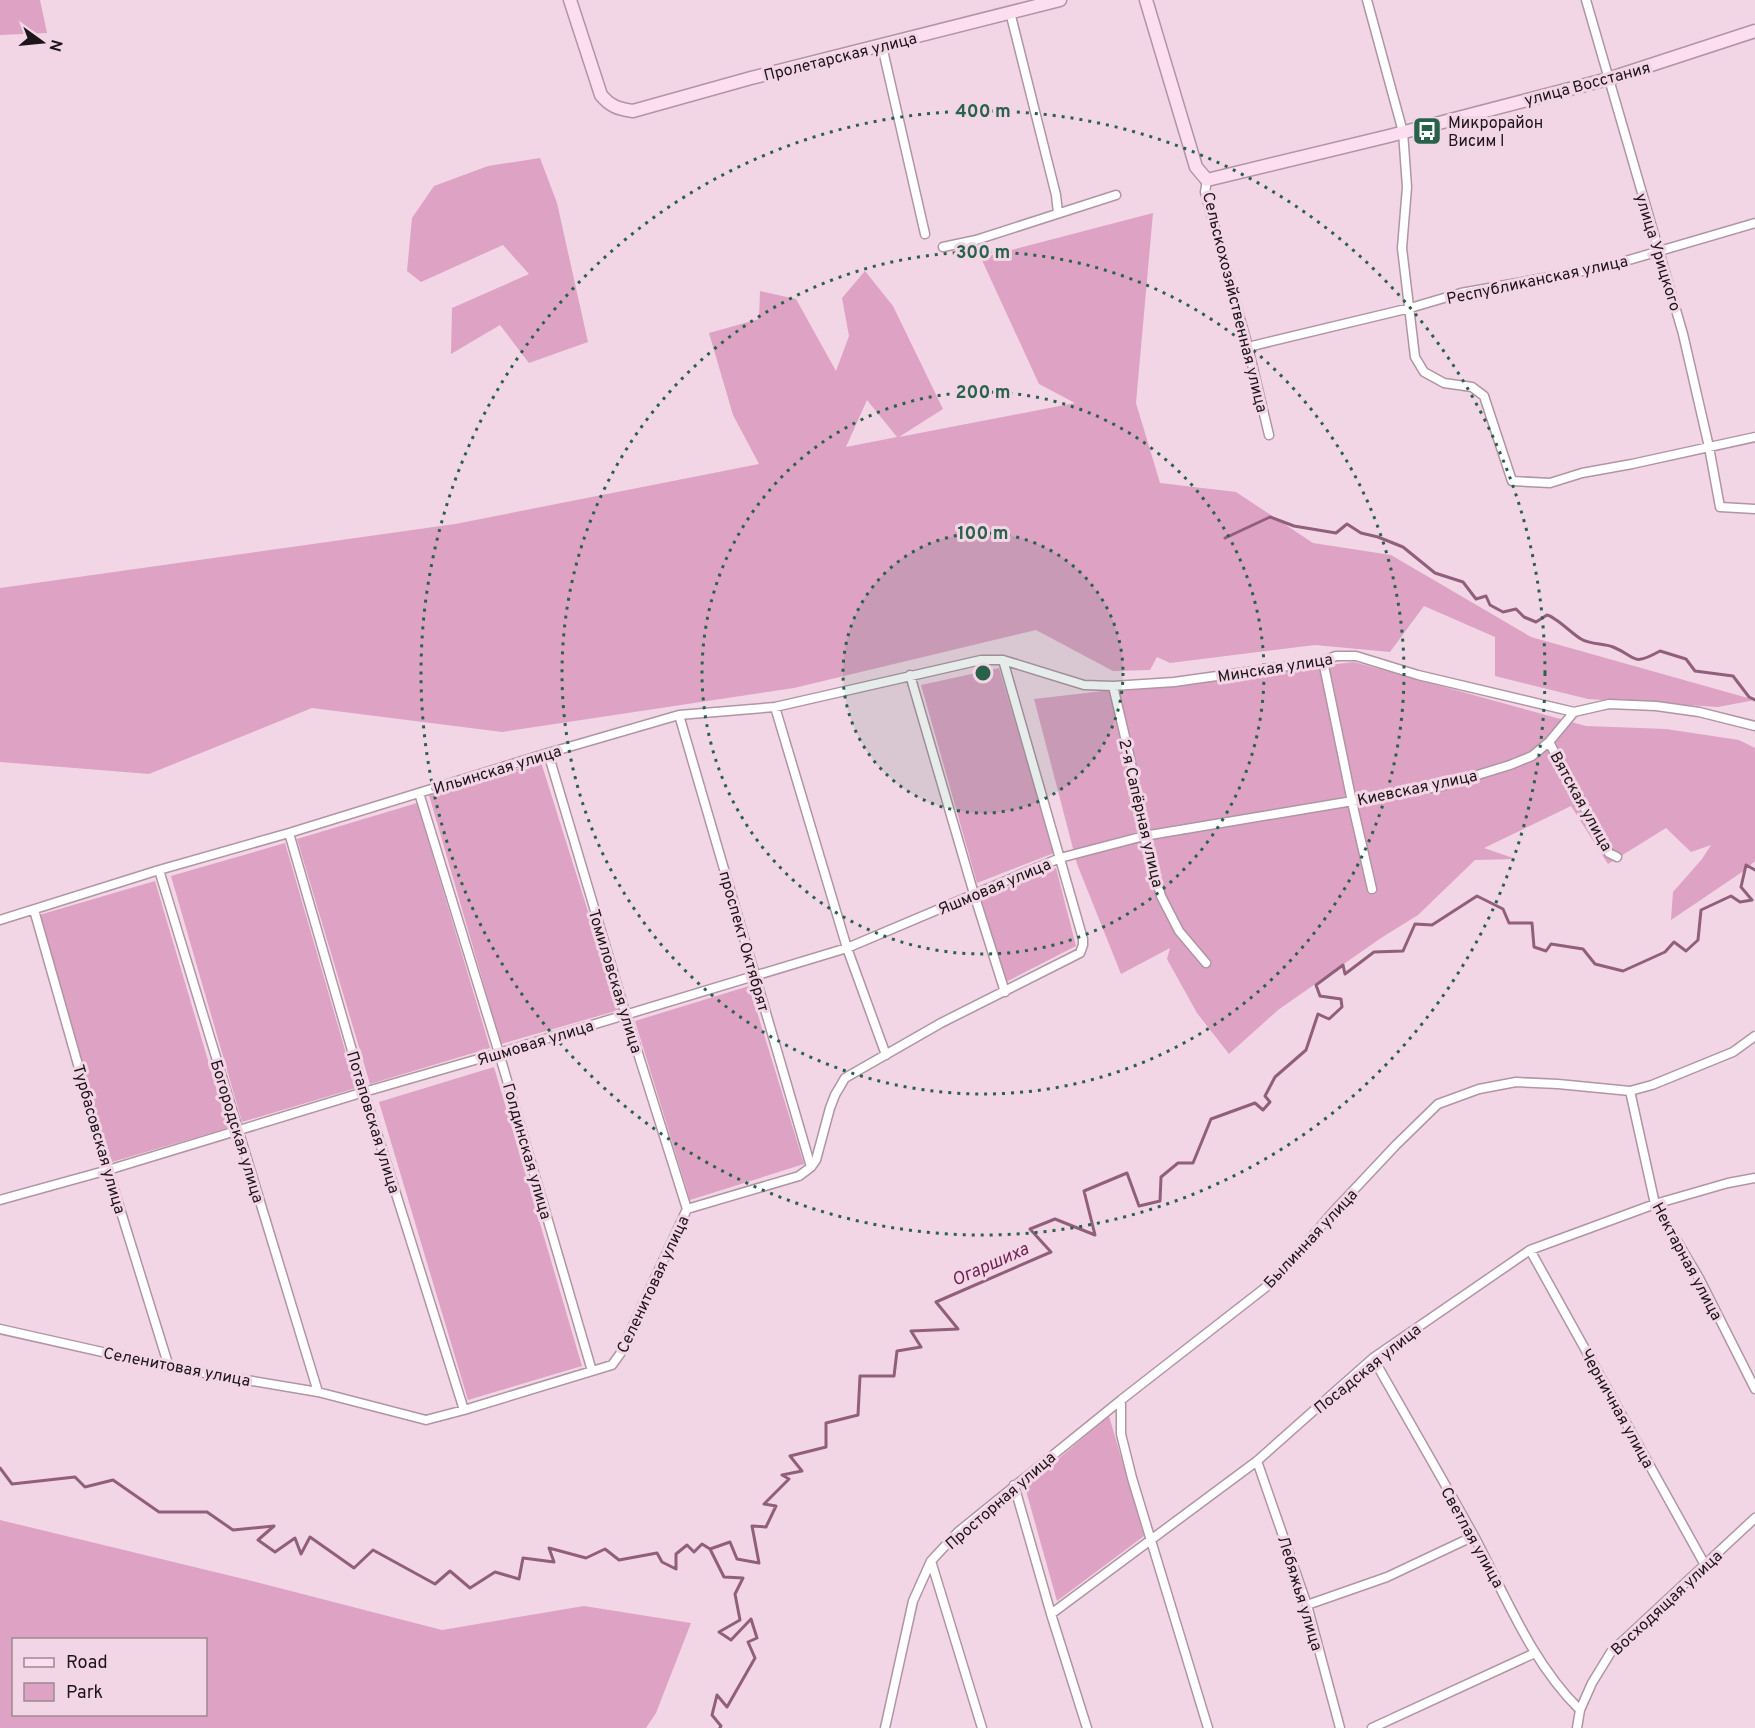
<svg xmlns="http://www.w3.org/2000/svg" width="1755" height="1728" font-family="Overpass,sans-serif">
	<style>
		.green { fill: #dea2c4; fill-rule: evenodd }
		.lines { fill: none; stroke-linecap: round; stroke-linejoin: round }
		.stream { stroke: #915f7c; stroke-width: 3 }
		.street-casing { stroke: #b095a4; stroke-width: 11 }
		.secondary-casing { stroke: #b095a4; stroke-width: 15 }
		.street { stroke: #fff; stroke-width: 8 }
		.secondary { stroke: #fddef0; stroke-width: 12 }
		.ring { fill: none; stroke: #29624b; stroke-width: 3; stroke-dasharray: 3 6 }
		.labels { text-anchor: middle; stroke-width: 6; stroke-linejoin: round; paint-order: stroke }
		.street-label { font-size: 16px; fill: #1e151a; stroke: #f2d6e5 }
		.poi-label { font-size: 16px; fill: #1e151a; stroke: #f2d6e5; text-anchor: start }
		.water-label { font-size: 18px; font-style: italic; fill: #6e1e53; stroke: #f2d6e5 }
		.centre { fill: #29624b; stroke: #f2d6e5; stroke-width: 3 }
		.ring-label { font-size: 18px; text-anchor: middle; font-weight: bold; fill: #29624b; stroke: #f2d6e5; stroke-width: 6; stroke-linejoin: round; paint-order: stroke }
	</style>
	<rect width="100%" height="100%" fill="#f2d6e5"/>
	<!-- green -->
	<path class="green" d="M0 0H40L47 33 0 35Z
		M540 158 557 203 588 342 529 363 500 325 451 354 452 308 529 274 503 245 421 282 407 271 412 218 434 186 488 166Z
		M1153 213 1136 403 1160 483 1236 492 1313 543 1391 555 1531 637 1755 700 1718 707 1588 699 1495 676V637L1424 606 1390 652 1315 645 1170 663 1157 657 1150 670 1113 671 1036 630 794 688 502 732 312 708 149 774 0 762V588L455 524 759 464 733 415 709 333 759 319 760 291 796 299 836 371 849 336 842 298 865 271 893 306 943 409 899 437 1075 403 1039 384 981 258ZM867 400 897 437 846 447Z
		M1354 662 1586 726 1666 729 1739 740 1755 748V861L1745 870 1671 920 1673 892 1702 859 1711 845 1691 852 1666 828 1608 864 1571 806 1484 848 1516 859 1475 860 1418 915 1381 938 1278 1010 1229 1054 1197 1013 1167 959 1170 948 1121 974 1077 864 1034 699Z
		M999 668 1054 853 977 883 921 685Z
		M541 762 619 1010 501 1044 429 795Z
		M417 803 490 1048 370 1084 297 839Z
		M285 843 356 1088 242 1122 171 876Z
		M1056 868 1076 946 1006 982 981 898Z
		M155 881 228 1128 112 1162 39 915Z
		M749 986 804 1164 690 1200 635 1021Z
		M494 1067 582 1366 468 1400 379 1102Z
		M1109 1416 1144 1536 1057 1601 1025 1487Z
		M0 1520 248 1580 442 1630 584 1606 691 1623 656 1713 646 1728H0ZM14 1640H206V1714H14Z"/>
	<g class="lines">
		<!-- stream -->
		<path class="stream" d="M1225 538 1270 517 1294 526 1336 533 1347 524 1361 533 1378 537 1403 547 1435 573 1463 582 1476 599 1486 596 1490 605 1503 612 1516 609 1524 617 1536 622 1547 615C1556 617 1571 633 1581 639 1591 645 1603 643 1613 647 1638 657 1631 667 1660 651L1686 659 1695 671 1733 676 1749 697 1755 700
			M0 1468 12 1484 75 1477 85 1487 113 1480 159 1512H207L233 1530 274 1526 258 1540 275 1552 295 1538 301 1554 310 1537 354 1568 373 1550 435 1584 450 1571 470 1588 495 1572 519 1579 523 1558 554 1562 549 1548 586 1558 605 1549 619 1560 657 1553 662 1562 676 1569V1554L687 1545 694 1552 702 1544 710 1549
			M720 1728 721 1726 712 1715 717 1695 727 1707 755 1658 748 1642 757 1638 751 1619 731 1640 719 1632 740 1620 735 1594 743 1578 724 1577 710 1549 730 1542 737 1559 759 1563 752 1526 766 1527 776 1506 764 1504 789 1479 782 1475 802 1471 790 1456 826 1447V1423L858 1415 860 1376H894L897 1351 921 1347 911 1331 958 1329 936 1302 1051 1252 1030 1229 1055 1219 1095 1235 1084 1191 1127 1173 1139 1206 1160 1201 1161 1177 1178 1163H1193L1211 1119 1255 1103 1263 1110 1270 1102 1265 1096 1275 1077 1306 1050 1318 1014 1329 1019 1342 1007 1341 999 1320 996 1316 985 1343 965 1345 974 1374 952 1403 951 1415 924 1432 925 1477 896 1503 909 1509 923H1532L1534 947 1546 951 1551 944 1583 949 1595 964 1623 971 1665 952 1674 942 1686 951 1698 940 1701 910 1731 896 1740 902 1752 900 1741 887 1746 865 1755 870"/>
		<!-- street casing -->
		<g class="street-casing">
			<path id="street" d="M1367 0 1403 132 1407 187 1402 248 1415 357 1424 372 1444 383 1472 387 1484 396 1512 481 1550 483 1582 473 1632 464 1755 437
				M1586 0 1683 334 1709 447 1720 507 1755 509
				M1010 12 1056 195 1058 213
				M882 46 925 234
				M1207 180 1205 192 1248 347 1269 435
				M943 247 976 240 1116 195
				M1248 347 1410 308 1461 293 1605 267 1755 223
				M1323 661 1352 802 1372 889
				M910 675 974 894 1005 992
				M1113 686 1130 758 1144 836 1161 896 1179 931 1206 963
				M775 707 847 948 886 1055
				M679 715 811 1167
				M1549 742 1609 853 1617 857
				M548 753 626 1015 687 1209
				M419 793 499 1053 592 1371
				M289 833 364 1092 464 1410
				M159 870 318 1392
				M34 910 108 1170 169 1367
				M0 920 159 870 289 833 548 753 679 715 775 707 981 660H1003L1084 685 1113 686 1174 682 1323 661 1336 656H1356L1418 675 1574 712
				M1630 1091 1655 1204 1699 1278 1755 1389
				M0 1200 108 1170 364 1092 499 1053 847 948 1060 858 1144 836 1442 786 1510 765 1532 756 1549 742 1574 712 1609 704 1656 706 1699 712 1755 726
				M1530 1250 1705 1565
				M0 1329 169 1367 318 1392 426 1420 464 1410 612 1365 620 1354 687 1209 799 1176 811 1167 816 1160 830 1108 835 1095 845 1078 941 1023 1080 953 1083 945V939L1003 660
				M1373 1358C1407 1418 1442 1478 1475 1538 1506 1597 1532 1663 1580 1710
				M1257 1461 1307 1605 1340 1728
				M1014 1485 1051 1614 1087 1728
				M931 1561 982 1728
				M1307 1605 1387 1577 1474 1536
				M1051 1614 1257 1461 1373 1358 1530 1250 1655 1204 1728 1183 1755 1178
				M885 1728 913 1601 931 1561 958 1532 1121 1400
				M1208 1728 1132 1478 1121 1434V1400L1275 1280 1333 1212 1396 1145 1438 1104 1479 1089 1516 1082 1558 1084 1630 1091 1652 1085 1733 1052 1755 1036
				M1372 1728 1535 1653
				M1577 1728 1580 1710 1592 1683 1611 1652 1755 1518"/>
		</g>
		<!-- secondary casing -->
		<g class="secondary-casing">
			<path id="secondary" d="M570 0 601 95C610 106 618 109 633 111L751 78 1060 0
				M1146 0 1196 167 1207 180 1389 136 1608 79 1755 31"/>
		</g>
		<!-- street -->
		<use href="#street" class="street"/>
		<!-- secondary -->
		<use href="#secondary" class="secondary"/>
	</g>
	<!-- distance rings -->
	<circle cx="983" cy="673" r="140" fill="#29624b" fill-opacity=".12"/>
	<g class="ring">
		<circle cx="983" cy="673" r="140"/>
		<circle cx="983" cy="673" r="281"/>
		<circle cx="983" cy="673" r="421"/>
		<circle cx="983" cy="673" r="562"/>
	</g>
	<!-- icons -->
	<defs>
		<g id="bus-square" transform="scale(1.5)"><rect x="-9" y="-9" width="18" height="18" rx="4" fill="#29624b" stroke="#f2d6e5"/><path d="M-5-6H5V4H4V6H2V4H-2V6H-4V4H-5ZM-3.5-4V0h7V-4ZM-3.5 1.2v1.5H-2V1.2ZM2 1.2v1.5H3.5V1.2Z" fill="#fff"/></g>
	</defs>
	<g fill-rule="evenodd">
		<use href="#bus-square" x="1427" y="131"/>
	</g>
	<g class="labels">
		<!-- street labels -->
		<g class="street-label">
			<text transform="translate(840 56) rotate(-14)" y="6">Пролетарская улица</text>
			<text transform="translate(1587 83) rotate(-15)" y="6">улица Восстания</text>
			<text transform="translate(1659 252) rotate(73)" y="6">улица Урицкого</text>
			<text transform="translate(1537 279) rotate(-12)" y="6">Республиканская улица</text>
			<text transform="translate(1236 302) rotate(76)" y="6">Сельскохозяйственная улица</text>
			<text transform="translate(1275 667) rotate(-9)" y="6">Минская улица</text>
			<text transform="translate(497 769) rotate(-17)" y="6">Ильинская улица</text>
			<text transform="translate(1417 787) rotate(-12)" y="6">Киевская улица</text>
			<text transform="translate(1582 801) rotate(61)" y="6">Вятская улица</text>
			<text transform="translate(1142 813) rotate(77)" y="6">2-я Сапёрная улица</text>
			<text transform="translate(994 886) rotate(-23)" y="6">Яшмовая улица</text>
			<text transform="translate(745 941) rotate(74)" y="6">проспект Октябрят</text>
			<text transform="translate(616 981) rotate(73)" y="6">Томиловская улица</text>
			<text transform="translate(535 1042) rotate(-17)" y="6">Яшмовая улица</text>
			<text transform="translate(374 1122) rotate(73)" y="6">Потаповская улица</text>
			<text transform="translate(238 1131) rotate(73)" y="6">Богородская улица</text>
			<text transform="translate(100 1139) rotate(74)" y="6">Турбасовская улица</text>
			<text transform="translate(528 1151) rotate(74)" y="6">Голдинская улица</text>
			<text transform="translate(1310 1238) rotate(-47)" y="6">Былинная улица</text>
			<text transform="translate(1688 1261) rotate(62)" y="6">Нектарная улица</text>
			<text transform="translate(652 1284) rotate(-65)" y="6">Селенитовая улица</text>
			<text transform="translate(177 1366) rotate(11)" y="6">Селенитовая улица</text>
			<text transform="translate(1367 1368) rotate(-39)" y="6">Посадская улица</text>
			<text transform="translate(1618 1408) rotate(61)" y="6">Черничная улица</text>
			<text transform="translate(1000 1500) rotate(-41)" y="6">Просторная улица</text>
			<text transform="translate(1473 1537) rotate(61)" y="6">Светлая улица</text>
			<text transform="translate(1301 1593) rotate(73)" y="6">Лебяжья улица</text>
			<text transform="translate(1666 1602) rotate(-43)" y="6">Восходящая улица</text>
		</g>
		<!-- poi labels -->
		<g class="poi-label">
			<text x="1448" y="128">Микрорайон<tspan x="1448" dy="18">Висим I</tspan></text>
		</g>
		<!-- water labels -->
		<g class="water-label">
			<text transform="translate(990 1264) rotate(-24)" y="6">Огаршиха</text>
		</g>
	</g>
	<circle cx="983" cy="673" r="9" class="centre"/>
	<g class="ring-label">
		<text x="983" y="117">400 m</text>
		<text x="983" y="258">300 m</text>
		<text x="983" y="398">200 m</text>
		<text x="983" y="539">100 m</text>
	</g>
	<!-- legend -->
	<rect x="12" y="1638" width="195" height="78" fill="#f2d6e5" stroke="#9d8994" stroke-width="1.5"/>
	<rect x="24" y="1658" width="30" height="9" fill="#fddef0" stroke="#9d8994" stroke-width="1.5"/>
	<text x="66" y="1668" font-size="18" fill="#1e151a">Road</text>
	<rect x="24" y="1683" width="30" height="18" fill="#dea2c4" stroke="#9d8994" stroke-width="1.5"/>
	<text x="66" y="1698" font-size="18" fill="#1e151a">Park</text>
	<!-- north arrow -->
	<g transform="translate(42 42) rotate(105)" stroke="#f2d6e5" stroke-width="4.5" paint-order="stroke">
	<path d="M0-4.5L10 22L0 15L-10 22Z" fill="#1e151a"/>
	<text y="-9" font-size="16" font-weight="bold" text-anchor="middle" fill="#1e151a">N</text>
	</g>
</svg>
